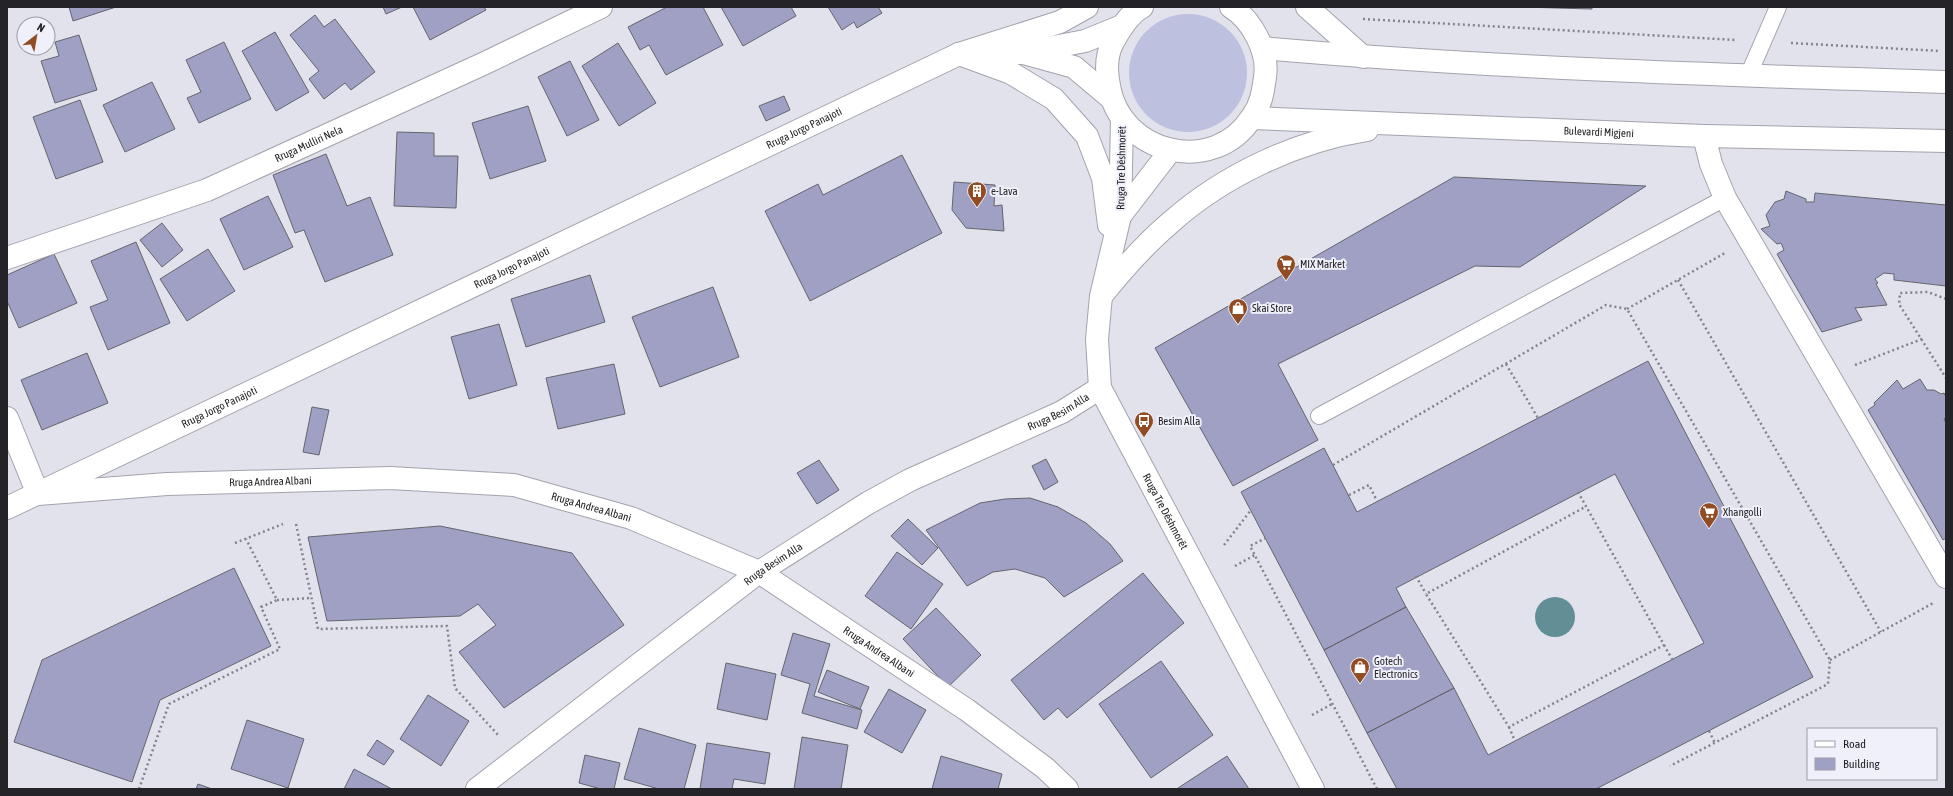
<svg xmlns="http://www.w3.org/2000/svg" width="1953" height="796" font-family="'Asap Condensed',sans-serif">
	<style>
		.green { fill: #bec0df }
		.water { fill: #618f95 }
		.building { fill: #9fa0c3; stroke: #65656e }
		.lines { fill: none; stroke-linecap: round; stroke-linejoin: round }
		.lane-casing { stroke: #a3a3ad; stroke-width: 18 }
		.street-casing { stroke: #a3a3ad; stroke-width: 24 }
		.secondary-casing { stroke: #a3a3ad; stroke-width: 24 }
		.path { stroke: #83838a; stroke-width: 2.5; stroke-dasharray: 2 3; stroke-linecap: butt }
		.lane { stroke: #fff; stroke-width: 16 }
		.street { stroke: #fff; stroke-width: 22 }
		.secondary { stroke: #fff; stroke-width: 22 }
		.labels { text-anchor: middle; stroke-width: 4; stroke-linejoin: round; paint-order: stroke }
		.street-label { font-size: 11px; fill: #242428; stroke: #eff0fa }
		.poi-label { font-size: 11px; fill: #242428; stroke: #eff0fa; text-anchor: start }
	</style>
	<rect width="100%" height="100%" fill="#e2e2ec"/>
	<!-- green -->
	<path class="green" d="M1129 73a59 59 0 1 1 118 0a59 59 0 1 1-118 0Z"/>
	<!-- water -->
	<path class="water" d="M1535 617a20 20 0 1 1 40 0a20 20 0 1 1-40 0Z"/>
	<!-- building -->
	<path class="building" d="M69 7H116L73 21Z
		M383 7H402L386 14Z
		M413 7H484L486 10 430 40Z
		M667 7H703L723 45 666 75 649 45 640 50 628 27Z
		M721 7H791L796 16 743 46Z
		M828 7H878L882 13 857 28 854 22 842 30Z
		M1523 7H1592V9Z
		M315 15 324 27 335 19 375 72 351 90 345 83 324 99 309 79 319 71 290 35Z
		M275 32 309 92 276 111 242 51Z
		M79 35 97 90 55 103 41 61 59 56 55 42Z
		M224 42 251 99 199 123 187 98 201 92 186 60Z
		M618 43 656 103 619 126 582 66Z
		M570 61 599 120 567 136 538 77Z
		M152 82 175 129 125 152 103 105Z
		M784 96 790 110 766 121 759 106Z
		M80 100 103 162 56 179 33 117Z
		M528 106 546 161 490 179 472 123Z
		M397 132 434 133V156H458L456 208 394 206Z
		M326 154 347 206 370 197 393 255 325 282 304 230 295 233 273 175Z
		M902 155 942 233 810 301 765 211 818 184 823 195Z
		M1454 177 1646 186 1520 267 1475 266 1278 364 1318 440 1233 486 1155 348Z
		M954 182 995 185 994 206 1002 205 1004 231 966 228 952 210Z
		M1786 191 1806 199V202H1814L1815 193 1946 205V286L1894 280V274L1884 273 1875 279 1878 283 1876 284 1887 305 1855 308 1862 320 1822 332 1777 254 1784 250 1781 243 1777 244 1761 229 1770 226 1766 215 1775 202 1784 199Z
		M268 196 293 247 244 270 220 219Z
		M162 223 183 250 162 267 140 240Z
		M136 242 170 323 108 350 90 307 108 300 91 261Z
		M208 249 235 291 187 321 160 279Z
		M54 254 77 303 19 328 7 301V275Z
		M590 275 605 322 526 347 511 299Z
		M713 287 739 357 660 387 632 317Z
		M499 324 517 385 469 399 451 337Z
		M87 353 108 403 42 430 21 380Z
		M1648 361 1813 677 1596 789H1397L1367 733 1454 688 1488 755 1704 643 1615 474 1396 588 1406 607 1324 650 1241 492 1324 448 1357 512Z
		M614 364 625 414 558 429 546 378Z
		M1920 379 1927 390H1934L1941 394 1944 393 1946 397V417L1944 419 1946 423V538L1943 540 1868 410 1875 405 1874 403 1897 380 1903 389Z
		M312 407 329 410 319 455 303 452Z
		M1046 459 1058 482 1044 490 1032 466Z
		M819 460 839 490 817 504 797 473Z
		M1030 498 1058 507 1086 523 1110 544 1123 561 1064 597 1045 578 1015 569 993 572 967 586 926 530 980 503 1005 499Z
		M908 519 938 548 922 565 891 536Z
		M440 526 572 553 624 625 504 708 459 652 496 625 478 604 460 616 327 621 308 537Z
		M897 552 943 584 911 629 865 596Z
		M234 568 271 646 160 700 132 782 14 742 42 660Z
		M1143 573 1184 623 1067 718 1058 708 1044 720 1011 680Z
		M1406 607 1454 688 1367 733 1324 650Z
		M936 608 981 655 948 687 903 639Z
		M793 633 830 644 814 696 862 710 857 729 802 713 810 684 781 675Z
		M1161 661 1213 735 1151 778 1099 704Z
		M726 663 776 674 767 720 717 709Z
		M827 670 869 687 860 709 818 692Z
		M889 689 926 710 902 753 864 732Z
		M428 695 469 721 441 766 400 739Z
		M247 720 304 739 288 788 231 769Z
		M639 728 696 745 684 789H659L624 779Z
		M802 737 848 745 841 789H794Z
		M377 740 394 751 384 765 367 755Z
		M707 743 770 753 765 784 734 779 732 789H700Z
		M585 755 620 763 614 789H601L579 783Z
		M941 756 1002 774 998 789H932Z
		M1227 756 1249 789H1179L1178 788Z
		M354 769 392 789H344Z
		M198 784 212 789H196Z"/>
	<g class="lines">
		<!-- lane casing -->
		<g class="lane-casing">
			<path id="lane" d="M1748 76 1778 7
				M1319 416 1725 198"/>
		</g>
		<!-- street casing -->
		<g class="street-casing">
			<g id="street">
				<path d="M1027 54 1074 67 1111 98"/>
				<path d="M1704 136 1711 164 1725 198 1946 577"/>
				<path id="s1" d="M7 258 207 190 485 63 601 7"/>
				<path id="s2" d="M7 418 38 494 167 484 390 478 514 485 631 518 759 572"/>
				<path id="s3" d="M7 508 959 54 1022 53 1085 41 1122 26"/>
			</g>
		</g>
		<!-- secondary casing -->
		<g class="secondary-casing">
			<g id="secondary">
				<path d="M1142 7C1129 14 1120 29 1113 42 1106 55 1106 71 1109 86 1120 154 1214 177 1252 117 1261 105 1263 92 1265 77 1269 52 1252 20 1231 7"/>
				<path d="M1307 7 1363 57"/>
				<path d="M1262 48C1489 68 1718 75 1946 82"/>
				<path d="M959 54 1011 73 1054 99 1087 136 1103 178 1109 225"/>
				<path d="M959 54 1060 22 1087 7"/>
				<path id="s4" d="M1252 118 1704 136 1946 141"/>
				<path id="s5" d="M1122 119 1120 216 1101 296 1097 339 1100 388 1313 789"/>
				<path d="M1120 216 1170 151"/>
				<path d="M1102 295C1123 269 1145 244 1171 222 1224 175 1297 141 1367 130"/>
				<path id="s6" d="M759 572 967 710 1045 768 1067 789"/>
				<path id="s7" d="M477 789 759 572 868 503 910 480 1062 412 1100 388"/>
			</g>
		</g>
		<!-- path -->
		<path class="path" d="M1363 19 1736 40
			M1791 43 1940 51
			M1678 280 1881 632
			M1946 299 1928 292 1900 293 1899 304 1946 378
			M1627 309 1725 253
			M1506 364 1538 418
			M1855 365 1922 339
			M1333 465 1606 305 1627 309 1830 660 1828 684 1670 766
			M1578 492 1664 645 1509 727 1426 594 1585 507
			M1349 495 1369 485 1377 501
			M296 524 318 629 447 626 455 688 499 736
			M1266 538 1250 546 1377 789
			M235 543 283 524
			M1224 545 1251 510
			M1235 566 1255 555
			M1416 576 1426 594
			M277 600 311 598
			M1664 645 1672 659
			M1830 660 1935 602
			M1312 715 1332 704
			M1509 727 1515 741
			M1709 731 1715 743
			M139 789 169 704 280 649 261 607 277 600 246 539"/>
		<!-- lane -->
		<use href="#lane" class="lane"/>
		<!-- street -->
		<use href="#street" class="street"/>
		<!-- secondary -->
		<use href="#secondary" class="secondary"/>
	</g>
	<!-- icons -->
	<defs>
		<g id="building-pin" transform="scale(1)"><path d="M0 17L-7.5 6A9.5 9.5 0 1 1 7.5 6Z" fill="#914c23" stroke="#eff0fa"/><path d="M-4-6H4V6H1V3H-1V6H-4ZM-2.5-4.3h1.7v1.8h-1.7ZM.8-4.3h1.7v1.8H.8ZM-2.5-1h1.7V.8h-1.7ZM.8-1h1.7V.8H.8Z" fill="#fff"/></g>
		<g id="supermarket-pin" transform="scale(1)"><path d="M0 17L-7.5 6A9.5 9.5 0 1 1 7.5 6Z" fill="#914c23" stroke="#eff0fa"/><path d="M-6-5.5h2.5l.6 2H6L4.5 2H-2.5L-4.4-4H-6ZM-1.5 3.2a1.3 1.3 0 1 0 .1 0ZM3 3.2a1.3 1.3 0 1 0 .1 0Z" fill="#fff"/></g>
		<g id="shop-pin" transform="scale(1)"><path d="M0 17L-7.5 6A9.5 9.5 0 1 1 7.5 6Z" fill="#914c23" stroke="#eff0fa"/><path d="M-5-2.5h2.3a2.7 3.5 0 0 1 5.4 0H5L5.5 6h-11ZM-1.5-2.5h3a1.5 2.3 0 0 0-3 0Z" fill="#fff"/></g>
		<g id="bus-pin" transform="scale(1)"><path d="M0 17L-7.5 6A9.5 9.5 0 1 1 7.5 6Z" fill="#914c23" stroke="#eff0fa"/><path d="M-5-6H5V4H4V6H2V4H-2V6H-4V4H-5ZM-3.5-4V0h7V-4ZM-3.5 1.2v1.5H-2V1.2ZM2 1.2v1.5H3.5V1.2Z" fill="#fff"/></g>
	</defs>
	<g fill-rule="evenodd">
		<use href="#building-pin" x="977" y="191"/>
		<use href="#supermarket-pin" x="1286" y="264"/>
		<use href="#shop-pin" x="1238" y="308"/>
		<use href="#bus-pin" x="1144" y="421"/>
		<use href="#supermarket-pin" x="1709" y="512"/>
		<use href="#shop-pin" x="1360" y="667"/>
	</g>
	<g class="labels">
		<!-- street labels -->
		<g class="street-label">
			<text dy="4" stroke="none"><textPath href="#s3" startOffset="883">Rruga Jorgo Panajoti</textPath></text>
			<text dy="4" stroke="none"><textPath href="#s4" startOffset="347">Bulevardi Migjeni</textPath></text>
			<text dy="4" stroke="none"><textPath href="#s1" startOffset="323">Rruga Mulliri Nela</textPath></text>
			<text transform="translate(1121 168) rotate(-89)" y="4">Rruga Tre Dëshmorët</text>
			<text dy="4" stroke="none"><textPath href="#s3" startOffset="559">Rruga Jorgo Panajoti</textPath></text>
			<text dy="4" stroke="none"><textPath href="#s3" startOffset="235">Rruga Jorgo Panajoti</textPath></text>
			<text dy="4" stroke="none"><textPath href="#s7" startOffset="696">Rruga Besim Alla</textPath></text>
			<text dy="4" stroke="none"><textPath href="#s2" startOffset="315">Rruga Andrea Albani</textPath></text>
			<text dy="4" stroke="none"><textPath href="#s2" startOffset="639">Rruga Andrea Albani</textPath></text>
			<text dy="4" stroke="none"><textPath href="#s5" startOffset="411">Rruga Tre Dëshmorët</textPath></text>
			<text dy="4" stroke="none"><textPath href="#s7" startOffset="372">Rruga Besim Alla</textPath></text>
			<text dy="4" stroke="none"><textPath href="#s6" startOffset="144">Rruga Andrea Albani</textPath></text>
		</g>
		<!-- poi labels -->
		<g class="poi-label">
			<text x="991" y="195">e-Lava</text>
			<text x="1300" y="268">MIX Market</text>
			<text x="1252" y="312">Skai Store</text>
			<text x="1158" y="425">Besim Alla</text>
			<text x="1723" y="516">Xhangolli</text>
			<text x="1374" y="665">Gotech<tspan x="1374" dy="13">Electronics</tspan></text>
		</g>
	</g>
	<!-- border -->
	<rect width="1953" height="796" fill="none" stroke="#242428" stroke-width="16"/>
	<!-- legend -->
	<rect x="1807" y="728" width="130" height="52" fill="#eff0fa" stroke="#9e9ea6"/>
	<rect x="1815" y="741" width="20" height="6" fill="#ffffff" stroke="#9e9ea6"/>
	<text x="1843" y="748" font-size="12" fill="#242428">Road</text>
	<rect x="1815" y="758" width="20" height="12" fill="#9fa0c3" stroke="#9e9ea6"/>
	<text x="1843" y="768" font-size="12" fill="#242428">Building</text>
	<!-- north arrow -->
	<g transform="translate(36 36) rotate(31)"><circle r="19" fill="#eff0fa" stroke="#9e9ea6"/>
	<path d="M0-3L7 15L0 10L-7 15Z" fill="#914c23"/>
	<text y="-6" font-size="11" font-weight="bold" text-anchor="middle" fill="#242428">N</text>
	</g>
</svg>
